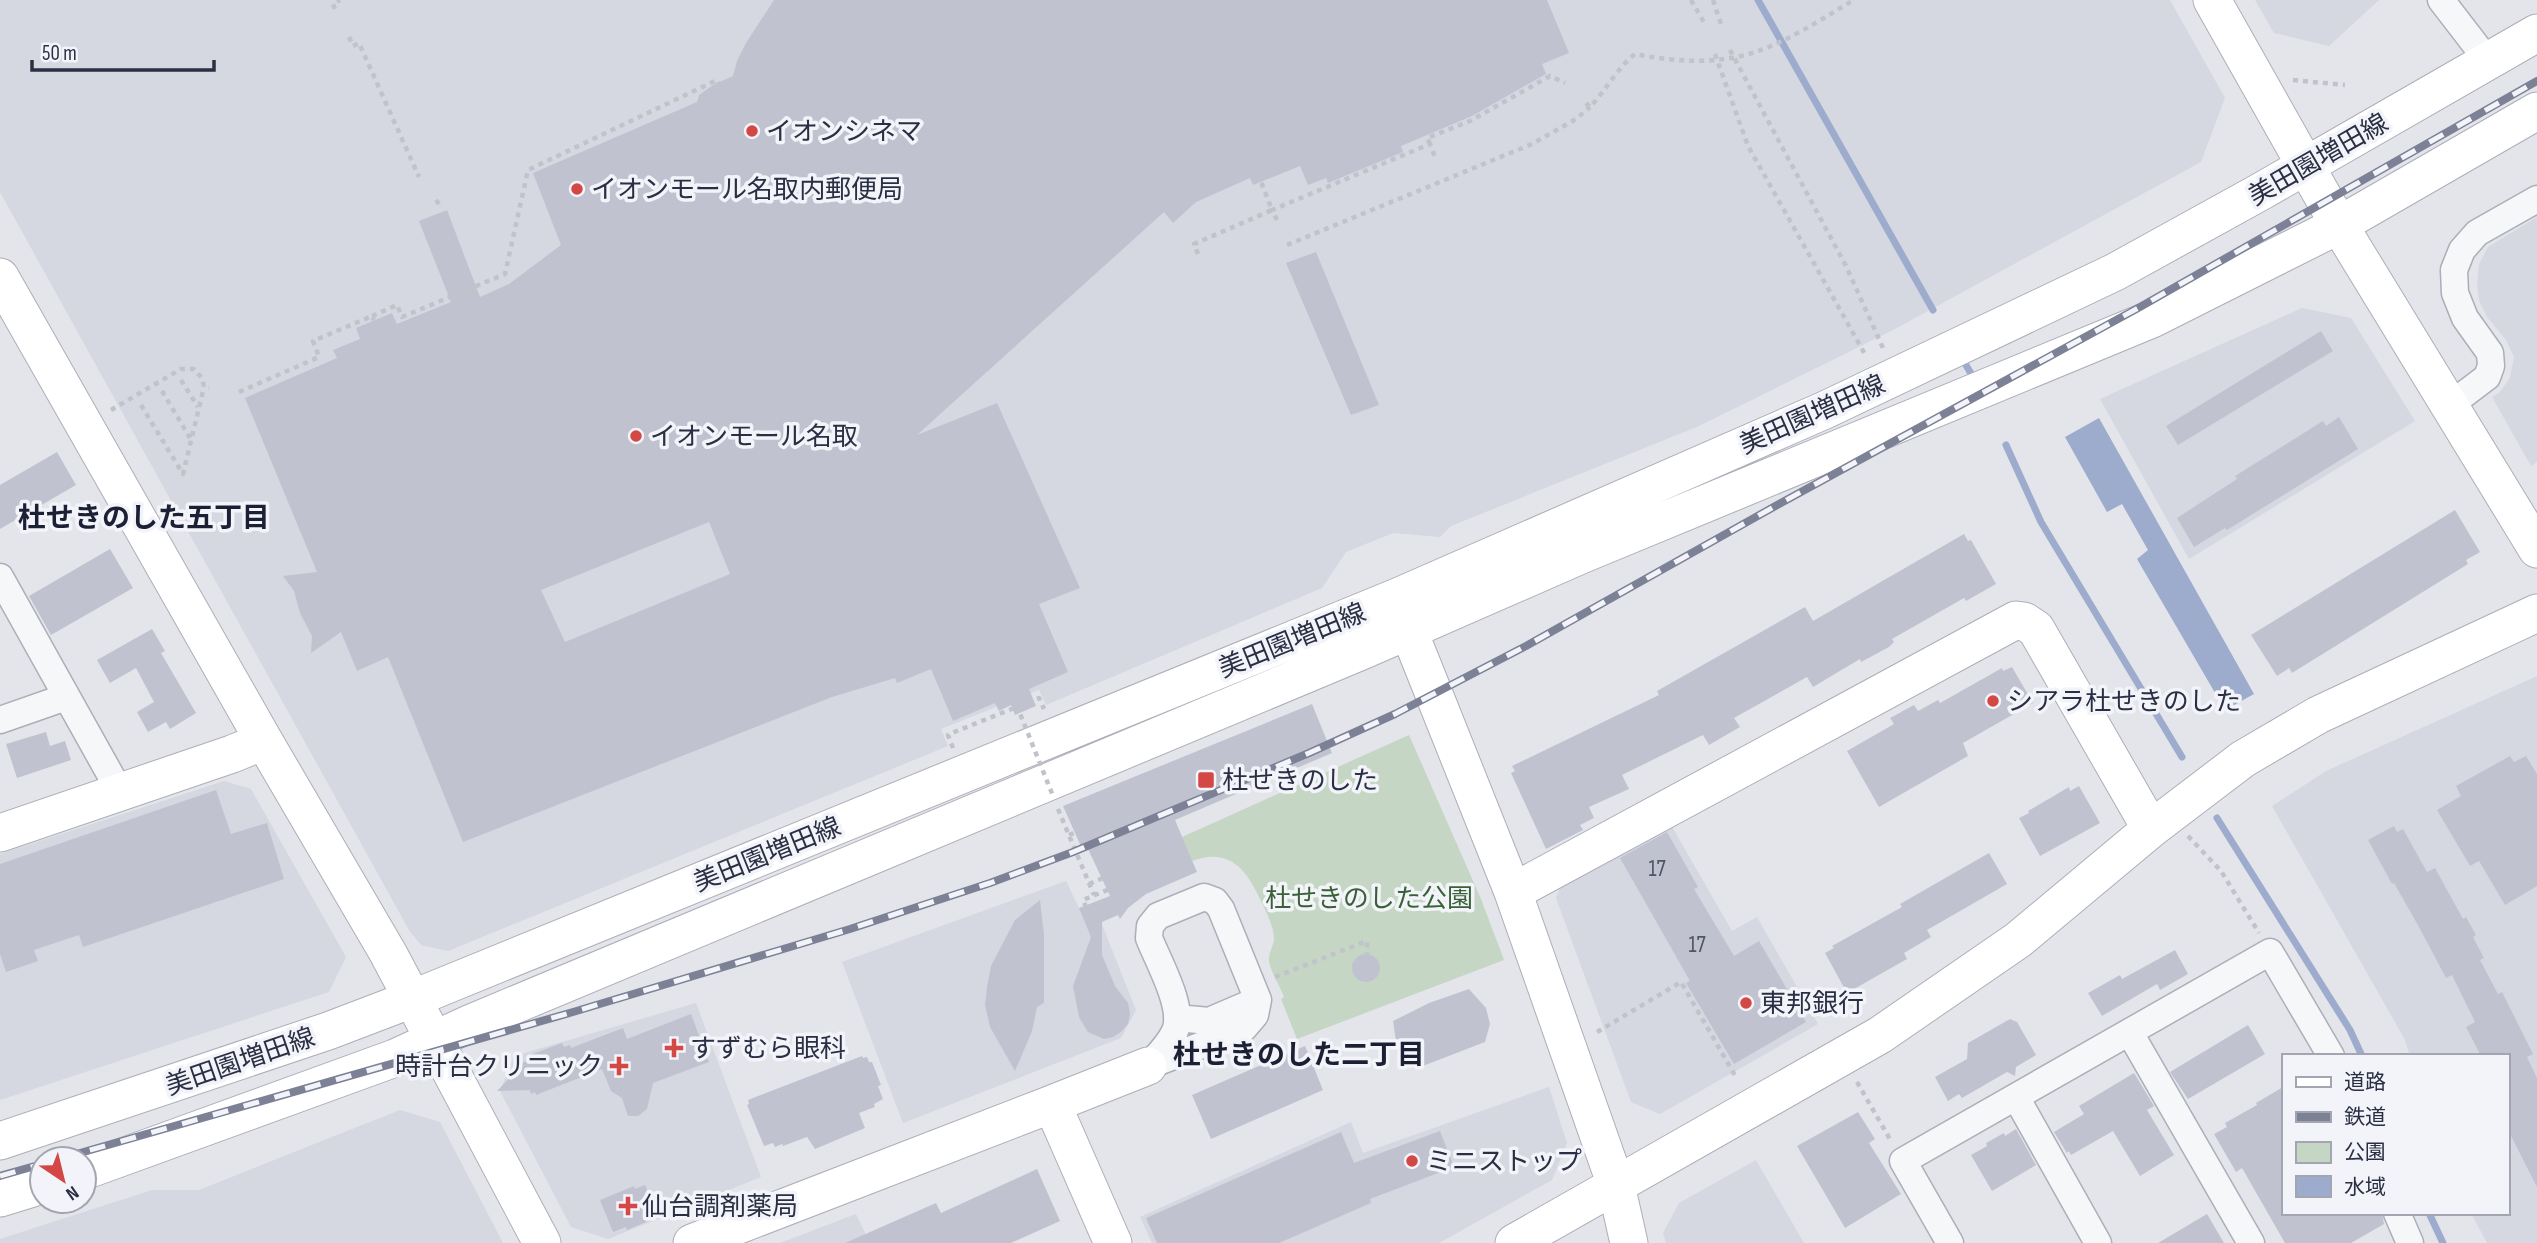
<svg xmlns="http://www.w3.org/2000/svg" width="2537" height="1243" font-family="'Sofia Sans Condensed','Noto Sans JP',sans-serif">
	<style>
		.built { fill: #d5d7e1 }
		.green { fill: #c5d6c4 }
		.water { fill: #9daccc }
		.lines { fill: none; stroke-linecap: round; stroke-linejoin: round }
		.stream { stroke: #9daccc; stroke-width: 7 }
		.building { fill: #c0c3cf; fill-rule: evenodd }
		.street-casing { stroke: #acaeb9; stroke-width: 29 }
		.secondary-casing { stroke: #acaeb9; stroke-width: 39 }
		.path { stroke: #c1c3ca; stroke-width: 4.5; stroke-dasharray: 5 5; stroke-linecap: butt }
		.street { stroke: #f6f7f9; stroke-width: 26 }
		.secondary { stroke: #fff; stroke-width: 37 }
		.rail-casing { stroke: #7c8196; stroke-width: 8 }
		.rail { stroke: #f3f4f9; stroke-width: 5; stroke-dasharray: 16; stroke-linecap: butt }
		.path-bridge { stroke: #c1c3ca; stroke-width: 4.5; stroke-dasharray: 5 5; stroke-linecap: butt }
		.poi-dot { fill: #d34745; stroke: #f3f4f9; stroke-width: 2.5 }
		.labels { text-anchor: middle; stroke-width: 7; stroke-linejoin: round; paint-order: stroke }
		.number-label { font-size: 23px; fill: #505467 }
		.poi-label { font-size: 26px; fill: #2a2f44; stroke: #f3f4f9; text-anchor: start }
		.street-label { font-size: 26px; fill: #2a2f44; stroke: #f3f4f9 }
		.park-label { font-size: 26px; fill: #386137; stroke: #f3f4f9 }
		.neighbourhood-label { font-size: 28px; font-weight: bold; fill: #1c2035; stroke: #f3f4f9 }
	</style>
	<rect width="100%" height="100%" fill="#e3e5eb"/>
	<!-- built -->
	<path class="built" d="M0 0H2170L2225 98 2201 162 1895 329 1699 426 1451 526 1440 537 1393 533 1346 552 1322 588 1046 705 1039 690 941 729 948 746 448 951 421 945 409 930 0 192Z
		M2255 0H2379L2329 46 2274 33Z
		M2537 217V462L2531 466 2492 397 2499 393 2510 378 2514 357 2506 340 2487 317 2479 300 2477 285 2479 264 2488 247Z
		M2302 308 2351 318 2415 421 2189 559 2100 399Z
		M2537 676V1243H2487L2471 1213H2507V1056H2410L2404 1038 2272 806 2326 771Z
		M224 781 251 789 346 957 329 992 0 1100V854Z
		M1671 825 1732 931 1757 917 1818 1024 1660 1114 1631 1102 1556 898 1562 883Z
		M1066 881 1079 908 1101 922 1136 1010 1121 1038 903 1123 842 962Z
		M696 1003 761 1177 608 1239 571 1227 500 1091 514 1056Z
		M1549 1087 1567 1143 1552 1180 1439 1243H1152L1140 1217 1351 1122 1363 1153Z
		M400 1110 440 1122 503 1243H0V1239L152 1190H199Z
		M1756 1160 1804 1243H1666L1663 1233 1679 1203Z
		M856 1214 870 1243H780Z"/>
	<!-- green -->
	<path class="green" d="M1409 735 1481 899 1504 960 1297 1039 1281 999 1284 997C1280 986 1271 973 1269 961 1268 954 1273 947 1274 940 1274 927 1267 914 1262 903 1248 872 1231 846 1192 861L1182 837Z"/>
	<!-- water -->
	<path class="water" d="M2099 418 2254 694 2225 710 2137 559 2148 550 2122 504 2107 512 2065 437Z"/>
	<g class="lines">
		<!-- stream -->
		<path class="stream" d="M1758 0 1933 310
			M1963 360 1973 377
			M2006 445 2041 522 2182 757
			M2217 818 2350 1030 2362 1056
			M2429 1213 2443 1243"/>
	</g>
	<!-- building -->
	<path class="building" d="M774 0H1547L1569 53 1542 64 1546 74 1472 116 1401 146 1403 152 1328 183 1326 178 1308 185 1300 166 1253 185 1250 178 1196 202 1173 223 1164 212 917 435 997 403 1080 588 1039 604 1068 672 1029 689 1036 706 1015 715 1011 705 999 711 995 703 953 721 931 669 897 683 895 678 832 697 463 842 388 657 357 671 341 632 311 653 312 636 300 613 294 591 283 576 317 572 245 398 337 358 333 350 360 339 356 328 392 313 397 324 451 302 419 221 447 210 480 297 509 284 561 245 533 173 697 102 699 95 713 85 733 76 737 61 746 43ZM709 522 730 574 565 642 541 590Z
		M1316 252 1379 405 1351 415 1286 263Z
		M2321 331 2333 351 2178 445 2166 426Z
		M2339 417 2358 449 2227 530 2225 528 2194 547 2177 518 2237 479 2235 476 2323 421 2326 426Z
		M57 452 76 485 0 529V485Z
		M2455 510 2480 552 2466 560 2468 564 2292 673 2289 668 2277 676 2251 635Z
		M1964 534 1968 541 1971 540 1996 584 1966 601 1964 598 1892 639 1894 642 1889 647 1861 662 1860 659 1813 687 1807 677 1734 718 1740 727 1709 745 1703 735 1622 775 1629 789 1589 807 1594 818 1580 825 1583 830 1546 849 1511 773 1515 771 1512 766 1659 695 1657 691 1805 607 1813 621Z
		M110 549 133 588 51 635 29 596Z
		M152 629 165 651 161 653 196 713 170 729 166 722 148 732 137 712 154 702 136 668 110 683 97 660Z
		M2012 667 2033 703 1963 743 1968 756 1879 807 1847 751 1894 724 1890 718 1914 705 1918 711 1938 700 1940 703 2002 668 2003 671Z
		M1312 704 1332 753 1175 820 1197 872 1146 894 1128 908 1120 919 1118 915 1102 922V955L1115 986 1128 1003 1130 1014 1128 1024 1121 1032 1113 1037 1104 1039 1088 1032 1079 1017 1073 986 1091 937 1079 908 1110 896 1088 849 1083 851 1063 806Z
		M46 732 50 746 65 741 71 760 17 778 6 744Z
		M2510 756 2514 762 2526 756 2537 774V886L2505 905 2479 861 2470 866 2437 810 2461 796 2456 786Z
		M2079 786 2100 823 2040 856 2019 818 2029 813 2028 811 2069 787 2070 791Z
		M216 790 231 834 267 823 284 879 83 947 79 935 34 950 38 961 6 972 0 954V864Z
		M2394 826 2397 832 2403 829 2427 872 2435 868 2463 919 2466 917 2476 935 2473 937 2484 958 2480 960 2498 994 2502 992 2533 1054 2527 1057 2537 1078V1187L2507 1128V1056H2481L2466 1027 2475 1022 2452 975 2446 978 2419 927 2394 883 2392 884 2368 840Z
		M1667 832 1698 887 1694 889 1734 956 1759 941 1806 1022 1734 1064 1686 983 1690 981 1620 858Z
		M1989 853 2007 884 1927 930 1931 937 1904 953 1907 959 1847 993 1825 953 1834 948 1832 946 1902 907 1900 904Z
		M1040 900 1044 935V1003L1037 1007 1032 1031 1015 1071 990 1027 985 1005 987 987 991 966 1015 920Z
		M2175 950 2188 974 2160 990 2157 984 2102 1016 2088 993 2120 975 2122 979Z
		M1352 968a14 14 0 1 1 28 0a14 14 0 1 1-28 0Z
		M1469 989 1486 1008 1490 1024 1485 1042 1415 1069 1407 1065 1398 1054 1393 1021 1429 1003Z
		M691 1014 709 1062 653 1083 647 1109 638 1116H628L622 1098 611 1091 602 1069 536 1095 535 1092 531 1094 530 1090 497 1091 520 1067 519 1064 532 1059 530 1055 562 1043 564 1047 570 1045 571 1048 623 1028 627 1039Z
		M2010 1019 2017 1022 2036 1055 2016 1067 2015 1076 2007 1072 1962 1098 1959 1094 1948 1101 1935 1077 1967 1059 1968 1043Z
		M2248 1025 2265 1054 2188 1099 2170 1072Z
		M1305 1046 1323 1090 1211 1139 1192 1095Z
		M862 1056 863 1058 867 1057 869 1062H872L881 1085 878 1086 883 1099 874 1104 875 1107 859 1113 865 1128 815 1149 807 1137 783 1146 782 1144 775 1147 773 1143 764 1146 747 1105 749 1104 748 1100Z
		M2134 1073 2154 1106 2147 1110 2174 1155 2140 1176 2113 1131 2071 1155 2069 1151 2067 1153 2054 1132 2084 1114 2079 1106Z
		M2283 1087V1213H2382L2384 1224 2351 1243H2285L2242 1168 2236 1172 2214 1134 2227 1127 2225 1123 2257 1105 2256 1103Z
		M1858 1112 1875 1139 1869 1143 1901 1194 1845 1228 1797 1146Z
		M2016 1129 2036 1165 1992 1191 1971 1155 1987 1146 1986 1143 2004 1133 2005 1136Z
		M1440 1131 1454 1167 1370 1199 1371 1203 1279 1243H1157L1146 1218 1341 1132 1354 1163Z
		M1037 1169 1060 1221 1011 1243H845L936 1203 941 1213Z
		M645 1185 657 1213 645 1218 646 1222 627 1230 626 1227 613 1232 600 1200 634 1186 635 1189Z
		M2207 1214 2224 1243H2158Z"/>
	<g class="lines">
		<!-- street casing -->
		<g class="street-casing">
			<path id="street" d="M2441 0 2488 61
				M2450 405 2487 377 2491 366 2490 353 2465 318 2455 293 2454 270 2462 250 2477 233 2537 199
				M0 577 120 792
				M0 720 66 697
				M1204 897 1215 901 1221 909 1258 1000 1255 1015 1243 1029 1148 1066C1158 1055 1169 1045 1175 1031 1185 1008 1158 961 1149 938L1150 926 1158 916Z
				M1177 1018 1209 1021 1258 1000
				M2130 1033 2251 1243
				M2016 1097 2098 1243
				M2397 1213 2410 1243
				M1950 1243 1903 1161 2270 952 2331 1056"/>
		</g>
		<!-- secondary casing -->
		<g class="secondary-casing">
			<path id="secondary" d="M2212 0 2339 225 2537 549
				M0 277 264 741 388 953 542 1243
				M1400 609 1513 892 1616 1185 1629 1243
				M0 833 232 754 264 741
				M1513 892 2016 620 2024 621 2036 629 2151 829
				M1052 1104 1148 1066
				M0 1141 328 1031 412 999 1395 598 1825 410 2115 272 2260 192 2537 33
				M84 1171 395 1058 469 1024 1364 650 1581 555 2152 319 2339 225 2537 111
				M0 1198 42 1185
				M692 1243 1052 1104 1113 1243
				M1514 1243 1880 1035 2018 940 2151 829 2243 759 2318 715 2537 613"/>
		</g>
		<!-- path -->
		<path class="path" d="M1691 0 1705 24
			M1713 0 1721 24
			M335 9 333 4 340 0
			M349 37 353 46 359 43 419 177
			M1730 50 1846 266 1883 348
			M1715 54 1748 146 1866 356
			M2293 80 2345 85
			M1586 103 1590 107C1605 91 1619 66 1635 54 1675 62 1719 65 1758 51 1792 39 1823 18 1854 0
			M1430 144 1427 138 1470 121 1550 76 1565 83
			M1361 163 1364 172
			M436 200 439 204
			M1277 220 1272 210 1430 144 1435 157
			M1287 245 1532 144 1576 119 1590 107
			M1198 254 1194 244 1272 210 1261 182
			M472 286 477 298
			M372 316 397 305 402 317 505 274 528 170 717 80 721 91
			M181 380 198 407
			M162 391 190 438
			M239 392 319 357 313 341 372 316 374 320
			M141 405 183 474 204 387
			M111 410 181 369H194L202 378 204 387 209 388
			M953 748 948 735 952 733 1039 698 1044 709
			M1058 809 1094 895
			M1069 835 1081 830
			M2188 836 2221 871 2259 933
			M1089 884 1164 851 1174 876
			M1106 915 1092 921 1083 900 1170 864
			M1275 977 1367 941V954
			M1597 1032 1681 982 1737 1079
			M1857 1082 1891 1141"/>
		<!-- street -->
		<use href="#street" class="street"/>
		<!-- secondary -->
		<use href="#secondary" class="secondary"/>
		<!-- rail casing -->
		<g class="rail-casing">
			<path id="rail" d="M59 1159 573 1012 850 929 990 883 1073 852 1309 753 1395 714 1526 646 1779 504 2140 307 2537 81
				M0 1176 42 1164"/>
		</g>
		<!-- rail -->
		<use href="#rail" class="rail"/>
		<!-- path-bridge -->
		<path class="path-bridge" d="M1013 696 1053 796"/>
	</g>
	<!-- markers -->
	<g class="poi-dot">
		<circle cx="752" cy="131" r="7"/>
		<circle cx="577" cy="189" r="7"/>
		<circle cx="636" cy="436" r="7"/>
		<circle cx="1993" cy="701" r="7"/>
		<rect x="1197" y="771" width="18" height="18" rx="3.5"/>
		<circle cx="1746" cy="1003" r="7"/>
		<path d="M670.5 1037.5h7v7h7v7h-7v7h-7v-7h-7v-7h7z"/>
		<path d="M615.5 1055.5h7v7h7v7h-7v7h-7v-7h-7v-7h7z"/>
		<circle cx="1412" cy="1161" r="7"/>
		<path d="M624.5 1195.5h7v7h7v7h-7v7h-7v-7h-7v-7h7z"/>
	</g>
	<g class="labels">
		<!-- number labels -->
		<g class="number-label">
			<text x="1657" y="876">17</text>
			<text x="1697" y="952">17</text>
		</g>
		<!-- poi labels -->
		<g class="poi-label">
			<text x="766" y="140">イオンシネマ</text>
			<text x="591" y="198">イオンモール名取内郵便局</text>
			<text x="650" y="445">イオンモール名取</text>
			<text x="2007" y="710">シアラ杜せきのした</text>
			<text x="1222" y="789">杜せきのした</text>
			<text x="1760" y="1012">東邦銀行</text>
			<text x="690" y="1057">すずむら眼科</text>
			<text x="603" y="1075" text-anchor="end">時計台クリニック</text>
			<text x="1426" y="1170">ミニストップ</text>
			<text x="642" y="1215">仙台調剤薬局</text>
		</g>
		<!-- street labels -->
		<g class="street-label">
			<text transform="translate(2318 159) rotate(-30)" y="9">美田園増田線</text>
			<text transform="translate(1812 414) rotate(-24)" y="9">美田園増田線</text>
			<text transform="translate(1292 640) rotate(-22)" y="9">美田園増田線</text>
			<text transform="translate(767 854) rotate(-22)" y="9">美田園増田線</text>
			<text transform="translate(240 1061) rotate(-19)" y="9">美田園増田線</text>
		</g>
		<!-- park labels -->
		<g class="park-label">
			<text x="1369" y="907">杜せきのした公園</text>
		</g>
		<!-- neighbourhood labels -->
		<g class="neighbourhood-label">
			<text x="144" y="527">杜せきのした五丁目</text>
			<text x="1299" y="1064">杜せきのした二丁目</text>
		</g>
	</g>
	<!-- legend -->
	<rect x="2282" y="1054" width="228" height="161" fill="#f3f4f9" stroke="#a3a5b1" stroke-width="2"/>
	<rect x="2296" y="1077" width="35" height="10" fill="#ffffff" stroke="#a3a5b1" stroke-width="2"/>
	<text x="2344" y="1089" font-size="21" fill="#2a2f44">道路</text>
	<rect x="2296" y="1112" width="35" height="10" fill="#7c8196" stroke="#a3a5b1" stroke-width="2"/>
	<text x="2344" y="1124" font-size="21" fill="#2a2f44">鉄道</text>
	<rect x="2296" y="1142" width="35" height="21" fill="#c5d6c4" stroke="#a3a5b1" stroke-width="2"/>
	<text x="2344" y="1159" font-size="21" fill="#2a2f44">公園</text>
	<rect x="2296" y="1176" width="35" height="21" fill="#9daccc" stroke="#a3a5b1" stroke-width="2"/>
	<text x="2344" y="1194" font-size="21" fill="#2a2f44">水域</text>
	<!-- north arrow -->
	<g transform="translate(63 1180) rotate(145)"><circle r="33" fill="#f3f4f9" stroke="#a3a5b1" stroke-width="2"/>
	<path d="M0-5L12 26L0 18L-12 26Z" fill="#d34745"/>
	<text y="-10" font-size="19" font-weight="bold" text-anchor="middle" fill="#2a2f44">N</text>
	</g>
	<!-- scale -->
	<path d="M32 60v10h182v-10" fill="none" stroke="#2a2f44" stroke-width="3.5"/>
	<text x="42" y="60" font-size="21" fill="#2a2f44" stroke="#f3f4f9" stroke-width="5" paint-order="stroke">50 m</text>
</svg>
